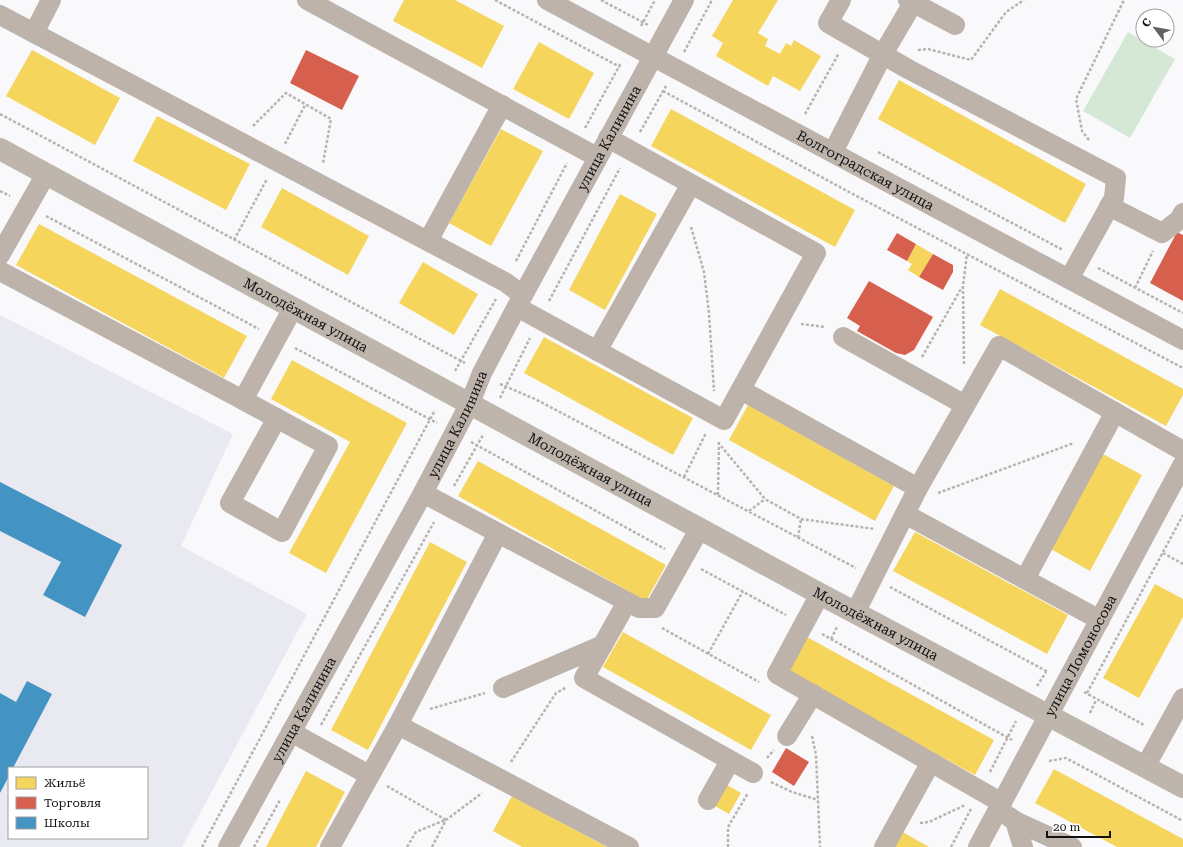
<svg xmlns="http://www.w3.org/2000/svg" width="1183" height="847" font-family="'Roboto Serif',serif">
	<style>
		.built { fill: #e9e9f1; fill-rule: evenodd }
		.pitch { fill: #d5e8d5 }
		.homes { fill: #f6d55c }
		.shops { fill: #d6604d }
		.schools { fill: #4393c3 }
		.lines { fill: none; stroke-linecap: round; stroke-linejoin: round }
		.path { stroke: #b8b3b0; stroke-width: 2.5; stroke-dasharray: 3 2; stroke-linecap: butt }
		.minor { stroke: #bdb3aa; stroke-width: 20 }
		.major { stroke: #beb5ac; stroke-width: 22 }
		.labels { text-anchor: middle; stroke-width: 4; stroke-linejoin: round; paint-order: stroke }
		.street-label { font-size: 14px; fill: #111113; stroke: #fff }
	</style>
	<rect width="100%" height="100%" fill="#f9f9fc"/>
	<!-- built -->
	<path class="built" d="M0 315 233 434 181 546 307 614 182 847H0ZM9 768H147V838H9Z"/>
	<!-- pitch -->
	<path class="pitch" d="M1128 32 1175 59 1130 138 1083 111Z"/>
	<!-- homes -->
	<path class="homes" d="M404 0H455L504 26 482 68 393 21Z
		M733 0H778L758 33 768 39 765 46 780 54 786 43 791 46 794 40 821 56 800 91 773 76 768 86 716 56 723 43 712 36Z
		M539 42 594 73 569 119 513 89Z
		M32 50 120 98 95 145 6 96Z
		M899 80 1086 184 1065 223 878 119Z
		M671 109 855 210 835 247 651 146Z
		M157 116 250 164 226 210 133 161Z
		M501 129 543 151 491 246 449 223Z
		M282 188 369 236 348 275 261 227Z
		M620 194 657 214 605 310 569 290Z
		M39 224 247 336 224 378 16 265Z
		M916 244 933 254 919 277 908 270 912 264 907 261Z
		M423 262 478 294 454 335 399 303Z
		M1000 289 1183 389V395L1166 426 980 325Z
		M544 337 693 418 673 455 524 373Z
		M292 360 407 423 326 573 289 553 350 442 271 399Z
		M748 405 894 486 875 521 729 440Z
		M1101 453 1142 475 1090 571 1049 548Z
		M478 461 666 565 646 601 458 496Z
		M915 532 1068 615 1047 654 893 571Z
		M430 542 467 562 368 750 331 730Z
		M1155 584 1183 599V617L1139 698 1103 678Z
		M623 632 771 715 751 750 603 667Z
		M807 637 994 740 975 775 787 672Z
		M1054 769 1183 839V847H1117L1035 803Z
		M306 771 345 792 316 847H266Z
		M727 785 741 793 729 814 715 806Z
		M512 796 607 847H522L493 831Z
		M901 831 929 847H892Z"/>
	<!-- shops -->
	<path class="shops" d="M306 50 359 76 342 110 290 83Z
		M1177 232 1183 235V301L1150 283Z
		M897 233 916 244 907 261 887 250Z
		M933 254 953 265V272L943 290 919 277Z
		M869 281 933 317 914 350 905 355 896 353 857 331 860 326 847 318Z
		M786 748 809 762 794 786 772 772Z"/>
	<!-- schools -->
	<path class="schools" d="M0 482 122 545 85 617 43 595 61 562 0 531Z
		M27 681 52 694 13 768H9V776L0 793V693L16 702Z"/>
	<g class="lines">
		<!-- path -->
		<path class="path" d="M495 0 620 67
			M601 0 648 25
			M641 26 655 0
			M918 50 928 49 971 60 1006 12 1024 0
			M684 52 712 0
			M663 91 849 192 1183 368
			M0 114 465 363
			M805 114 839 53
			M253 126 286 93 331 119 323 163
			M585 128 621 63
			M640 132 666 86
			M1089 140 1082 131 1076 99 1124 0
			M285 144 305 105
			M878 152 1063 250
			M0 191 10 196
			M46 216 259 329
			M691 227 704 272 709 313 714 391
			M234 240 267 179
			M516 261 567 163
			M1098 268 1183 313
			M1135 288 1153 251
			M549 301 620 168
			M801 324 825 327
			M295 348 437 423
			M922 357 962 287
			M964 364 963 286 967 254
			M455 371 496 299
			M500 384 535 399 856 568
			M500 398 530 338
			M471 442 665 549
			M721 446 765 499 801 519 875 529
			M684 477 706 433
			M454 486 483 435
			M938 493 1074 443
			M718 495 719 440
			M749 511 765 499
			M798 538 801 519
			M1163 553 1183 564
			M701 569 786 615
			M890 587 1048 672
			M662 628 759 682
			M822 634 1012 740
			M831 639 837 627
			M708 654 743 591
			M1037 686 1046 672
			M1084 692 1144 725
			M1087 693 1183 515
			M430 709 485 693
			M1090 713 1096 700
			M321 725 434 522
			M812 736 816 755 820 847
			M767 758 774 750
			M1049 761 1066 758 1183 821
			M511 762 556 693 567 687
			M990 772 1016 721
			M771 782 792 792 818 800
			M387 786 446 820
			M920 823 929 822 965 805
			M202 847 435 410
			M254 847 280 800
			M407 847 416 832 445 820
			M432 847 446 820 482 793
			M728 847V827L748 793
			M951 847 971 809"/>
		<!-- minor -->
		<g class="minor">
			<path d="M307 0 597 157"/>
			<path id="s1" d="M547 0 1183 340"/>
			<path d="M841 0 828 23 908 69 1116 178 1114 198 1069 279"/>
			<path d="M908 0 955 25"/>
			<path d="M0 15 505 282 523 295"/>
			<path d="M34 33 51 0"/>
			<path d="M833 152 883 54 913 3"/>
			<path d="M1109 206 1162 233 1179 220 1183 213"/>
			<path d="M428 241 502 105"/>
			<path d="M0 255 46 174"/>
			<path d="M0 271 243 400 293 308"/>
			<path d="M517 307 724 420 816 253 608 138"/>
			<path d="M843 337 965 405"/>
			<path d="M597 351 691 184"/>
			<path d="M741 390 918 488 855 613"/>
			<path d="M243 400 328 446 282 532 230 503 277 418"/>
			<path d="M918 488 999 346 1183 451"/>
			<path d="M423 493 639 608H655L700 528"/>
			<path d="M905 514 1100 620"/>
			<path d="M1025 579 1115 412"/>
			<path d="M820 594 777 674 1002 803"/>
			<path d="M627 602 584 678 753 773"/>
			<path d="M503 688 603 645"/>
			<path d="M398 725 629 847"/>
			<path d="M291 732 369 775"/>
			<path d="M787 736 813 694"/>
			<path d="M1145 767 1183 698"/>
			<path d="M708 800 730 761"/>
			<path d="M1008 816 1015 821 1023 847"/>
			<path d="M1015 821 1072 847"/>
			<path id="s2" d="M228 847 423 493 470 403 482 373 523 295 684 0"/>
			<path d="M330 847 398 725 498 533"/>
			<path d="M884 847 931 762"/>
			<path id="s3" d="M978 847 1183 464"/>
		</g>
		<!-- major -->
		<path class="major" id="s4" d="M0 149 820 594 1183 787"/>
	</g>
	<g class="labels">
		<!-- street labels -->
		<g class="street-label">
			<text dy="5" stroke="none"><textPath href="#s2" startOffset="805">улица Калинина</textPath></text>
			<text dy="5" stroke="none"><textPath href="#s1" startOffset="361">Волгоградская улица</textPath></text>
			<text dy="5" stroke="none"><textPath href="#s4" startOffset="348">Молодёжная улица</textPath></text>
			<text dy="5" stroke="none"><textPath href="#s2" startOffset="481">улица Калинина</textPath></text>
			<text dy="5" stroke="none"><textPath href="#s4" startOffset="672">Молодёжная улица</textPath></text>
			<text dy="5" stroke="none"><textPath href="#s4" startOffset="996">Молодёжная улица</textPath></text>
			<text dy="5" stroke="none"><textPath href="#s3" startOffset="217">улица Ломоносова</textPath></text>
			<text dy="5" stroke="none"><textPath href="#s2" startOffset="157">улица Калинина</textPath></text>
		</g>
	</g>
	<!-- legend -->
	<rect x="8" y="767" width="140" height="72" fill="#ffffff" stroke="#a0a0a1"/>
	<rect x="16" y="777" width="20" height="12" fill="#f6d55c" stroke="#a0a0a1"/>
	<text x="44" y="787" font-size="12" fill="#111113">Жильё</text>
	<rect x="16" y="797" width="20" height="12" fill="#d6604d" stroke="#a0a0a1"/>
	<text x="44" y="807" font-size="12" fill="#111113">Торговля</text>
	<rect x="16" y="817" width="20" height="12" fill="#4393c3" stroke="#a0a0a1"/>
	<text x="44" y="827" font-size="12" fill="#111113">Школы</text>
	<!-- north arrow -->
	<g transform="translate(1155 28) rotate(302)"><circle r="19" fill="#ffffff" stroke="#a0a0a1"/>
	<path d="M0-3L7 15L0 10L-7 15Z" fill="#626265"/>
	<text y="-6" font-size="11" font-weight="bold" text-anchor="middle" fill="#111113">С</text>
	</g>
	<!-- scale -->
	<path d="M1047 831v6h63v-6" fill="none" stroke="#111113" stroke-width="2"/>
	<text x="1053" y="831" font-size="12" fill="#111113" stroke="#ffffff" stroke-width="3" paint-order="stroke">20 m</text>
</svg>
